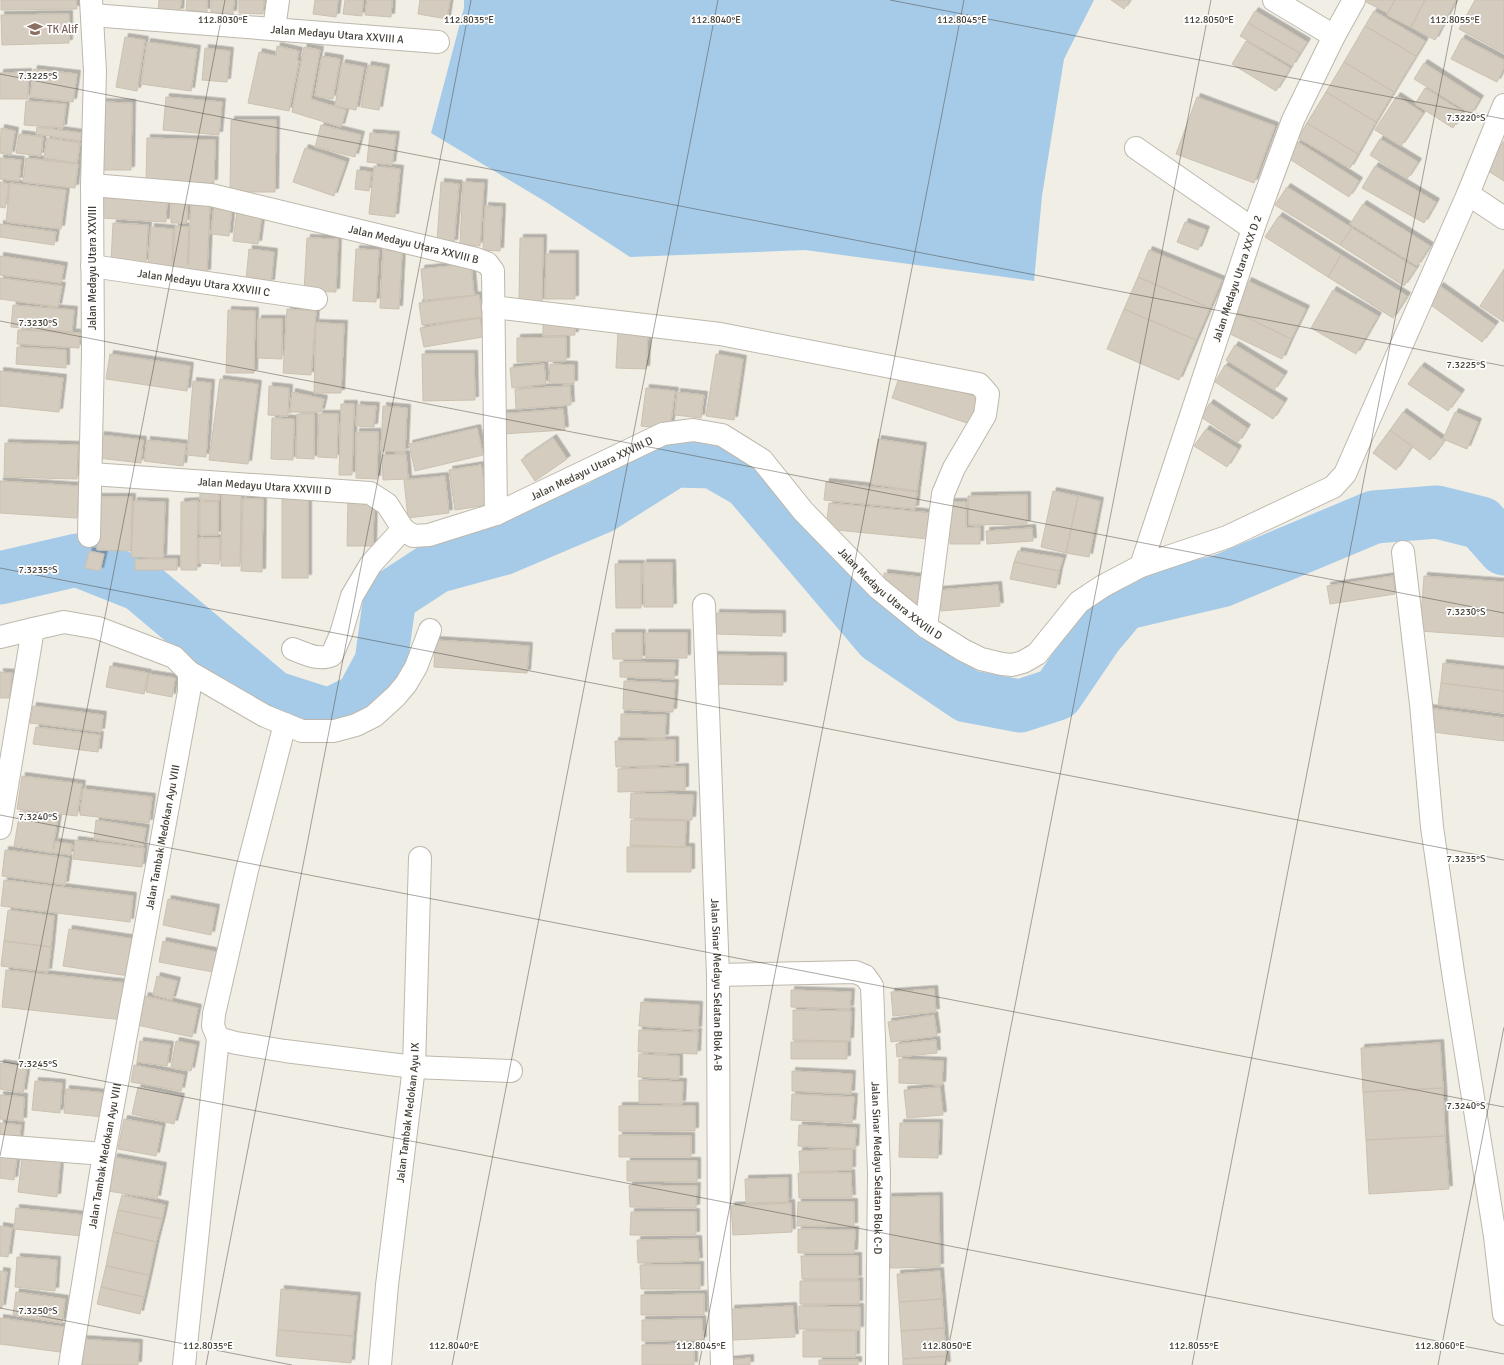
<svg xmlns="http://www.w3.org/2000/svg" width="1504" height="1365" font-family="Signika,sans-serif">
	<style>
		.water { fill: #a6cbe9 }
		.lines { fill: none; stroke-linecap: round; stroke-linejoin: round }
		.river { stroke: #a6cbe9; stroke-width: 53 }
		.building { fill: #d4ccbf; stroke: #cbc1b0; filter: url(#shadow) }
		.street-casing { stroke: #beb8ac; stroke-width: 24 }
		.street { stroke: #fff; stroke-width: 22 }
		.ticks { fill: none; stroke: #433e35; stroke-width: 1; stroke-opacity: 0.45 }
		.labels { text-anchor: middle; stroke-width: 3.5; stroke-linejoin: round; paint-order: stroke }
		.education-label { font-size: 11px; fill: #785e54; stroke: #fff; text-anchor: start }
		.street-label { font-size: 11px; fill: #433e35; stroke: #fff }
		.ticks-label { font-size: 10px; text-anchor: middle; fill: #433e35; stroke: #fff; stroke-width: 3.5; stroke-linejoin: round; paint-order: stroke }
	</style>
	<defs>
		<filter id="shadow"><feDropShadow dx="3.5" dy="-3.5" stdDeviation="0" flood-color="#0004"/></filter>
	</defs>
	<rect width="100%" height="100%" fill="#f1eee5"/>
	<!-- water -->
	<path class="water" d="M464 0H1094L1064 59 1042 196 1034 281 805 250 630 257 546 202 431 133 464 8Z"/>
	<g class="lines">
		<!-- river -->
		<path class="river" d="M0 578 77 560 140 585 273 697 329 715 361 699 381 662 390 597 436 567 502 549 601 507 674 461 713 462 748 482 880 637 967 696 1020 706 1057 694 1097 635 1123 604 1221 581 1374 517 1437 512 1481 523 1504 549"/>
	</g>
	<!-- building -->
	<path class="building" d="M1 0H76L77 9 1 10Z
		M159 0H181L180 12 158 11Z
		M187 0H207V12L186 10Z
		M211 0H234L233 14 211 12Z
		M239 0H264L263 14 239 13Z
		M315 0H338L336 17 313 14Z
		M345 0H363L362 16 343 14Z
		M367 0H392L391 17 365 15Z
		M420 0H450L447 19 418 14Z
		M1111 0H1130L1124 9Z
		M1367 0H1395L1388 13 1366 2Z
		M1395 0H1425L1411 27 1387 15Z
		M1425 0H1456L1435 40 1411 27Z
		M1475 0H1504V53L1459 29Z
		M1255 11 1307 42 1300 53 1248 23Z
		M1374 11 1425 41 1416 56 1365 26Z
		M69 14V43L2 45 1 15Z
		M1248 23 1300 53 1292 66 1240 36Z
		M1365 26 1416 56 1394 92 1344 62Z
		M125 37 145 40 137 91 116 87Z
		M1462 38 1504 60V68L1497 82 1451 59Z
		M1246 41 1290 68 1276 91 1232 64Z
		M147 42 197 49 191 91 141 84Z
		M277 46 299 51 297 60 299 61 289 111 248 103 259 52 276 56Z
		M304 47 320 50 311 99 346 110 341 127 292 112Z
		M205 48 230 51 227 82 202 80Z
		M322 56 340 59 333 99 315 96Z
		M1344 62 1394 92 1376 122 1326 92Z
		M342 63 364 67 356 110 335 106Z
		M1424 63 1480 99 1471 114 1414 79Z
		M368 65 386 68 379 110 361 107Z
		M34 69 77 74 73 102 30 97Z
		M28 72V99H0V73Z
		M1425 88 1463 112 1453 128 1415 104Z
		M1326 92 1376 122 1358 154 1307 123Z
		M1397 96 1423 113 1401 146 1375 130Z
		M166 97 222 102 219 135 163 130Z
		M1197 97 1275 126 1254 183 1176 154Z
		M26 101 66 104 63 128 24 125Z
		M100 102 132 103 131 170H99Z
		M231 120H276L275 192H230Z
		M1307 123 1358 154 1350 168 1298 138Z
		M321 125 361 135 355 157 315 147Z
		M37 127 81 133 80 141 36 134Z
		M1 128 15 131 11 155 0 153Z
		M370 133 396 135 392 165 367 162Z
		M19 134 43 137 41 156 16 153Z
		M47 138 80 143 77 163 44 158Z
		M147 138 215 140 214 183 146 181Z
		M1380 139 1418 162 1407 179 1370 155Z
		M1504 141V181L1485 169Z
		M1298 142 1359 181 1349 197 1288 158Z
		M305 148 346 162 334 196 293 182Z
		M0 158 21 160 19 181 0 179Z
		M26 158 78 164 75 188 23 182Z
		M374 166 400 169 395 217 369 214Z
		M1375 166 1436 202 1424 223 1362 188Z
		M357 170 371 172 369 191 355 189Z
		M0 182 9 184 5 208 0 207Z
		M441 182 459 184 454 243 437 242Z
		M463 182 484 183 480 246 460 244Z
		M10 183 66 190 61 229 6 222Z
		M1287 187 1352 228 1340 245 1275 205Z
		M103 195 167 198 166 222 102 218Z
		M171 200H187V223H171Z
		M191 201 210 203 207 273 188 272Z
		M1363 204 1430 246 1417 266 1350 224Z
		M214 205 232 207 229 236 211 234Z
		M485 206 502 207 500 251 483 250Z
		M237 211 262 214 258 244 233 241Z
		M1279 216 1341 255 1328 277 1265 237Z
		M1185 222 1206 230 1198 250 1177 242Z
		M113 223 148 225 146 263 111 261Z
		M0 224 56 232 54 245 0 237Z
		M175 226 189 227 187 267H173Z
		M151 227 173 229 172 266 148 265Z
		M1352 228 1416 268 1404 286 1340 245Z
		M307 238 338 239 336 292 304 291Z
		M520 238H543L542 302H519Z
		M249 249 274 252 271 283 246 280Z
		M356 249 379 250 376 302 353 301Z
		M383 250 402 252 399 309 380 308Z
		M1149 250 1222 280 1210 308 1138 277Z
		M546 254H575V299H545Z
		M1341 255 1407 296 1393 318 1328 277Z
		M0 256 64 266 61 283 0 275Z
		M471 264 474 295 424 300 421 269Z
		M1504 269V322L1480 306Z
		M1138 277 1210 308 1196 340 1124 309Z
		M0 278 62 286 58 307 0 299Z
		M1248 281 1306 309 1291 339 1234 311Z
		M1440 286 1495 325 1482 342 1428 303Z
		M1333 290 1378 316 1356 354 1311 328Z
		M479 295 482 317 422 325 419 303Z
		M13 305 74 310 72 332 11 327Z
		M287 309 316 311 311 375 283 373Z
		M1124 309 1196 340 1179 380 1107 349Z
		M228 310 255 311 254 373H226Z
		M1234 311 1291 339 1282 359 1224 331Z
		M480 318 483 337 424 347 420 328Z
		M258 319H282V359L258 358Z
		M574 319 575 335 543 336V320Z
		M316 323 344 324 341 393H314Z
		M18 330 80 333 79 348 17 344Z
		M618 330 648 332 646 369 616 368Z
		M566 337V361L517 362V338Z
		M1235 345 1284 375 1274 390 1226 360Z
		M17 347 66 350V368L16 364Z
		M110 354 190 366 187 391 106 379Z
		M422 354H474L475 400 423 401Z
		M716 354 743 359 734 420 706 416Z
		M544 364 546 384 512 388 510 368Z
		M550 364 574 365V384L549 383Z
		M1225 365 1284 402 1273 419 1215 382Z
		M1421 366 1461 393 1448 411 1408 384Z
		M0 371 63 378 59 412 0 406Z
		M901 372 979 398 970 424 892 398Z
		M220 379 258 384 248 464 209 460Z
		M193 381 211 383 206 457 187 455Z
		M269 386 289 388 288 416 268 415Z
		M570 386 571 405 516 409 515 389Z
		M646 388 675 391 670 429 641 426Z
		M292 392 324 399 321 412H290Z
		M677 392 704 395 701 418 675 415Z
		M1210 403 1247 428 1238 442 1201 417Z
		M341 404H354L352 475H339Z
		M357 405 376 406 374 427 356 426Z
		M383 406 407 408 405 452 381 451Z
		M563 409 565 430 501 434 499 414Z
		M1403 412 1444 441 1430 460 1390 430Z
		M1455 412 1478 422 1467 449 1443 439Z
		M297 414H314V459L296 458Z
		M319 414H338L337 458 318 457Z
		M272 418 294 419 293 460 271 459Z
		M477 428 483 455 415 471 409 444Z
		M1206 429 1238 449 1227 467 1194 446Z
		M1390 430 1412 446 1396 470 1373 453Z
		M356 432H378L377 479 356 478Z
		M101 435 143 440 141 463 98 458Z
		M553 438 567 459 535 481 521 460Z
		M878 439 923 446 917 491 871 484Z
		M147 440 186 444 183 466 144 461Z
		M5 443 78 445 77 479 4 477Z
		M406 454 408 479 383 480 382 455Z
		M481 465 488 505 455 510 449 470Z
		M445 476 449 513 408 518 404 480Z
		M0 481 79 486 77 518 0 513Z
		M826 482 917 492 915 509 824 500Z
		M200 491 219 492V501L200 500Z
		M1053 491 1078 496 1066 553 1041 547Z
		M222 494 241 495 240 566H221Z
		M1027 495V524L969 525 968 496Z
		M1078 496 1100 501 1089 557 1066 553Z
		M98 497H132L131 551 97 550Z
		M243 499H263L262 572 241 571Z
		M282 499H308V578H282Z
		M348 499 374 500 373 546H347Z
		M134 501 165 502 163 558 131 557Z
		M198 501 197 570H181V502Z
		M200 502H218V535H200Z
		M950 502H966V528L980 527V544H950Z
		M829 503 931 513 928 539 826 529Z
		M1032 528 1033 541 987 544 986 531Z
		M199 538H220L219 564 199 563Z
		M89 551 104 554 100 571 85 568Z
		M1018 551 1063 558 1059 571 1014 562Z
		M135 559H177V570H135Z
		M1014 562 1059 571 1056 588 1010 579Z
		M643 563H672L673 607H644Z
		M615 564H641V608H616Z
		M884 573 928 578 925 604 899 602 884 587Z
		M1393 576 1395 594 1330 604 1327 586Z
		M1424 576 1504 582V637L1420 631Z
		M998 585 1000 606 941 611 939 590Z
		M716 613 782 614V636L716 634Z
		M612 633H642V659H613Z
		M645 633H687V658H646Z
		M435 640 529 646 527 673 434 667Z
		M714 655 783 656V685L713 684Z
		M620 662 675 663 674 679 620 677Z
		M1443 663 1504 670V691L1441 683Z
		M110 666 148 673 144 694 106 687Z
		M0 672 12 673 10 698H0Z
		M149 674 175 678 172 697 146 692Z
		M624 681 675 683 673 712 623 709Z
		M1441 683 1504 691V713L1438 705Z
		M33 706 103 715 101 732 30 723Z
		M1428 708 1504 718V741L1425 731Z
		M621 714 666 715 665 738 621 737Z
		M36 727 100 735 98 752 33 744Z
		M675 740V765L616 767 615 741Z
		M685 767V790L618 792V769Z
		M22 776 82 784 77 816 17 809Z
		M83 789 152 797 149 823 80 815Z
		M631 793 693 795 692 820 630 818Z
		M20 811 58 818 52 853 14 846Z
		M96 820 146 828 143 846 94 839Z
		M631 820 686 821 685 847 630 845Z
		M75 840 144 848 142 867 73 859Z
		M55 842 72 844 71 855 54 853Z
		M627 847H691V872H627Z
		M5 850 69 858 65 885 2 876Z
		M4 880 133 896 130 922 1 906Z
		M168 899 216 908 211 935 163 925Z
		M8 910 54 916 51 947 4 941Z
		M69 929 134 939 129 976 63 966Z
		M4 941 51 947 48 972 1 966Z
		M163 941 217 952 213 972 159 962Z
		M6 970 127 983 124 1020 2 1007Z
		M157 976 177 981 172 1000 153 995Z
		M934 989 936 1012 893 1016 891 992Z
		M791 990 851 992 850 1009 791 1007Z
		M145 996 198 1008 192 1037 137 1025Z
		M641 1002 699 1005 698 1030 639 1026Z
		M793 1010 851 1011 850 1041 793 1040Z
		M934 1015 937 1036 891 1042 888 1022Z
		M639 1030 698 1032 697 1054 638 1052Z
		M936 1040 937 1053 897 1057 896 1044Z
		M140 1041 170 1045 167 1066 137 1062Z
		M176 1041 196 1045 191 1071 171 1068Z
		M791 1042H847V1059H791Z
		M1440 1043 1443 1088 1363 1092 1361 1048Z
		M639 1054 679 1056V1079L638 1077Z
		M899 1059 943 1061 942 1085 899 1083Z
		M0 1063 27 1067 23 1093 0 1089Z
		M134 1065 184 1075 181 1091 131 1082Z
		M792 1071 852 1074 851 1094 792 1091Z
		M639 1080 683 1082 682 1104 639 1103Z
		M35 1081 62 1083 60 1113 32 1110Z
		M138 1087 181 1097 174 1124 132 1114Z
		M940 1087 943 1115 907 1118 904 1090Z
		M1443 1088 1445 1136 1366 1140 1363 1092Z
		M66 1089 105 1093 103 1117 64 1113Z
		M792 1094 854 1097 852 1123 791 1120Z
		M0 1095 24 1097 23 1121 0 1119Z
		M619 1106H695V1131H619Z
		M124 1119 162 1126 156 1156 118 1149Z
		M0 1123 21 1125 19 1145 0 1143Z
		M900 1123H939L938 1158 899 1157Z
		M799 1125 856 1128 855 1149 798 1146Z
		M619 1135 691 1136V1157H619Z
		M1445 1136 1449 1189 1369 1194 1366 1140Z
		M852 1149V1170L800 1172 799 1151Z
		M23 1150 61 1154 57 1197 18 1192Z
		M0 1155 17 1157 14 1180 0 1178Z
		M114 1157 163 1166 157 1199 108 1191Z
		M627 1161H697V1182L627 1181Z
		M798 1173H851L852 1198H799Z
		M788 1178V1202L746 1203 745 1179Z
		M629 1185 697 1186 696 1208 630 1207Z
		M122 1195 165 1205 162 1219 118 1210Z
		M939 1196 940 1267 890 1268 888 1197Z
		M798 1202H854V1226H797Z
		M791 1203 792 1232 733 1235 731 1206Z
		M16 1208 84 1215 82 1236 14 1229Z
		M118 1210 162 1219 156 1242 113 1232Z
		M631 1212H696V1235H630Z
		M0 1226 12 1228 8 1257 0 1256Z
		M798 1229 855 1230 854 1253H798Z
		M113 1232 156 1242 149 1275 106 1266Z
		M698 1239 699 1261 638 1263 637 1240Z
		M801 1256H858V1279H802Z
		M17 1257 57 1260 55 1291 15 1287Z
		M640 1265H700V1289H641Z
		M106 1266 149 1275 144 1297 101 1287Z
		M0 1271 7 1272 2 1308H0Z
		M940 1271 942 1299 899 1302 897 1274Z
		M800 1281H859V1304H800Z
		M101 1287 144 1297 140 1314 97 1304Z
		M281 1289 357 1296 353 1336 278 1330Z
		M16 1292 65 1299 62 1323 13 1315Z
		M704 1294V1315H641V1295Z
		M942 1299 944 1328 901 1331 899 1302Z
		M793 1306 795 1337 733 1340 731 1309Z
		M799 1306 860 1307V1330L799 1329Z
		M0 1318 64 1327 60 1352 0 1344Z
		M702 1319 703 1340 642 1341V1320Z
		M944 1328 946 1356 903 1359 901 1331Z
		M278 1330 353 1336 351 1363 276 1356Z
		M803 1331H856V1357H803Z
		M81 1339 139 1343 138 1365H79Z
		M694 1344V1365H642V1345Z
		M946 1356 947 1365H903V1359Z
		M750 1358V1365H728V1360Z
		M819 1360H858V1365H819Z"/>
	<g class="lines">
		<!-- street casing -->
		<g class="street-casing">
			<g id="street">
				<path d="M1274 0 1334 36"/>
				<path id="s1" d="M92 15 438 42"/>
				<path d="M274 29 278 0"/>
				<path d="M1136 148 1253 229"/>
				<path id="s2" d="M92 185 211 195 476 259 487 263 493 271 496 514"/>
				<path d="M1468 194 1504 218"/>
				<path id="s3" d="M92 266 316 299"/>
				<path d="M493 307 720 334 979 384 988 394 985 415 954 468 943 494 926 627"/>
				<path id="s4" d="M91 474 370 493 387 504 403 529 413 536 429 535 496 514 663 434 693 430 722 435 762 460 803 511 878 588 926 627 963 650 981 659 1002 664 1012 665 1023 662 1037 654 1079 602 1103 586 1141 566 1227 537 1333 487 1345 474 1468 194 1504 105"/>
				<path d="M89 536 93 353 92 185 95 71 91 0"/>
				<path d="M1403 552 1421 704 1432 827 1453 972 1495 1236 1504 1314"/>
				<path id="s5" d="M1141 566 1253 229 1293 120 1334 36 1354 0"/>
				<path id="s6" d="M704 605 718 975 719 1267 722 1365"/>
				<path d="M0 637 33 629"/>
				<path d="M293 649C306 654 319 661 332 655L341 634 352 596 371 564 403 529"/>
				<path d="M285 724 247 870 214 1014 213 1026 218 1038 236 1043 285 1051 414 1067 511 1071"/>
				<path d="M0 828 33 629 64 622 98 628 174 657 189 672 265 716 302 731H334L356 725 374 716 396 696 406 684 416 667 430 630"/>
				<path id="s7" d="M718 975 855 972 865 976 872 986 879 1173 877 1365"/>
				<path d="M0 1146 104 1154"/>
				<path id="s8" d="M70 1365 104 1154 189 692V672"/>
				<path d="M184 1365 218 1038"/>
				<path id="s9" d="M380 1365 387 1285 414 1067 420 858"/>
			</g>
		</g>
		<!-- street -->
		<use href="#street" class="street"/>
	</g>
	<!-- ticks -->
	<path class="ticks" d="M890 0 1504 119M0 74 1504 366M0 321 1504 613M0 568 1504 860M0 815 1504 1107M0 1061 1504 1354M0 1156 225 0M0 1308 292 1365M206 1365 471 0M452 1365 718 0M699 1365 964 0M945 1365 1211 0M1192 1365 1457 0M1438 1365 1504 1027"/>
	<!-- icons -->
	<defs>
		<g id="school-bare" transform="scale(1.2)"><path d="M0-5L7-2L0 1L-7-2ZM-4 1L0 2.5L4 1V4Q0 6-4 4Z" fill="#8d6e63" stroke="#fff" stroke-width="2.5" paint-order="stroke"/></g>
	</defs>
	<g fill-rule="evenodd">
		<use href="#school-bare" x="35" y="29"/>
	</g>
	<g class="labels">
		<!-- education labels -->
		<g class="education-label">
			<text x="47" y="33">TK Alif</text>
		</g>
		<!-- street labels -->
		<g class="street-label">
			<text dy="4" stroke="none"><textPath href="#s1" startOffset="246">Jalan Medayu Utara XXVIII A</textPath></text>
			<text dy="4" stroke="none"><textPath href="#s2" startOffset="328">Jalan Medayu Utara XXVIII B</textPath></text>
			<text transform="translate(92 268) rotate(-90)" y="4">Jalan Medayu Utara XXVIII</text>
			<text dy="4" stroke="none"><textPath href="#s5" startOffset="303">Jalan Medayu Utara XXX D 2</textPath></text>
			<text dy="4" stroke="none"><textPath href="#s3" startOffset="113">Jalan Medayu Utara XXVIII C</textPath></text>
			<text dy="4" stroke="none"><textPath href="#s4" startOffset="534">Jalan Medayu Utara XXVIII D</textPath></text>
			<text dy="4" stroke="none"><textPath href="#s4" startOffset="174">Jalan Medayu Utara XXVIII D</textPath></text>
			<text dy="4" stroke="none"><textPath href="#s4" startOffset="906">Jalan Medayu Utara XXVIII D</textPath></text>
			<text dy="4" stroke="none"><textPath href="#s8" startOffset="536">Jalan Tambak Medokan Ayu VIII</textPath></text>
			<text dy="4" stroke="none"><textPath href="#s6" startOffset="380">Jalan Sinar Medayu Selatan Blok A-B</textPath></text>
			<text dy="4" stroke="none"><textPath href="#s9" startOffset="254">Jalan Tambak Medokan Ayu IX</textPath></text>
			<text dy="4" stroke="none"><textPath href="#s8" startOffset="212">Jalan Tambak Medokan Ayu VIII</textPath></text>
			<text dy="4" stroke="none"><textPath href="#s7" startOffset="342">Jalan Sinar Medayu Selatan Blok C-D</textPath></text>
		</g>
	</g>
	<g class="ticks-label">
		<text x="223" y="23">112.8030°E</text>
		<text x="469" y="23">112.8035°E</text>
		<text x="716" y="23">112.8040°E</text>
		<text x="962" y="23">112.8045°E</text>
		<text x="1209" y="23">112.8050°E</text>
		<text x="1455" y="23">112.8055°E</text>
		<text x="38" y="79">7.3225°S</text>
		<text x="1466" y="121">7.3220°S</text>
		<text x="38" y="326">7.3230°S</text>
		<text x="1466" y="368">7.3225°S</text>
		<text x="38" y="573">7.3235°S</text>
		<text x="1466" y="615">7.3230°S</text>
		<text x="38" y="820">7.3240°S</text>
		<text x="1466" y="862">7.3235°S</text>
		<text x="38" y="1067">7.3245°S</text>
		<text x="1466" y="1109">7.3240°S</text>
		<text x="38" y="1314">7.3250°S</text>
		<text x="208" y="1349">112.8035°E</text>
		<text x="454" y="1349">112.8040°E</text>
		<text x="701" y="1349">112.8045°E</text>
		<text x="947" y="1349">112.8050°E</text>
		<text x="1194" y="1349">112.8055°E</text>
		<text x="1440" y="1349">112.8060°E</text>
	</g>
</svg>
